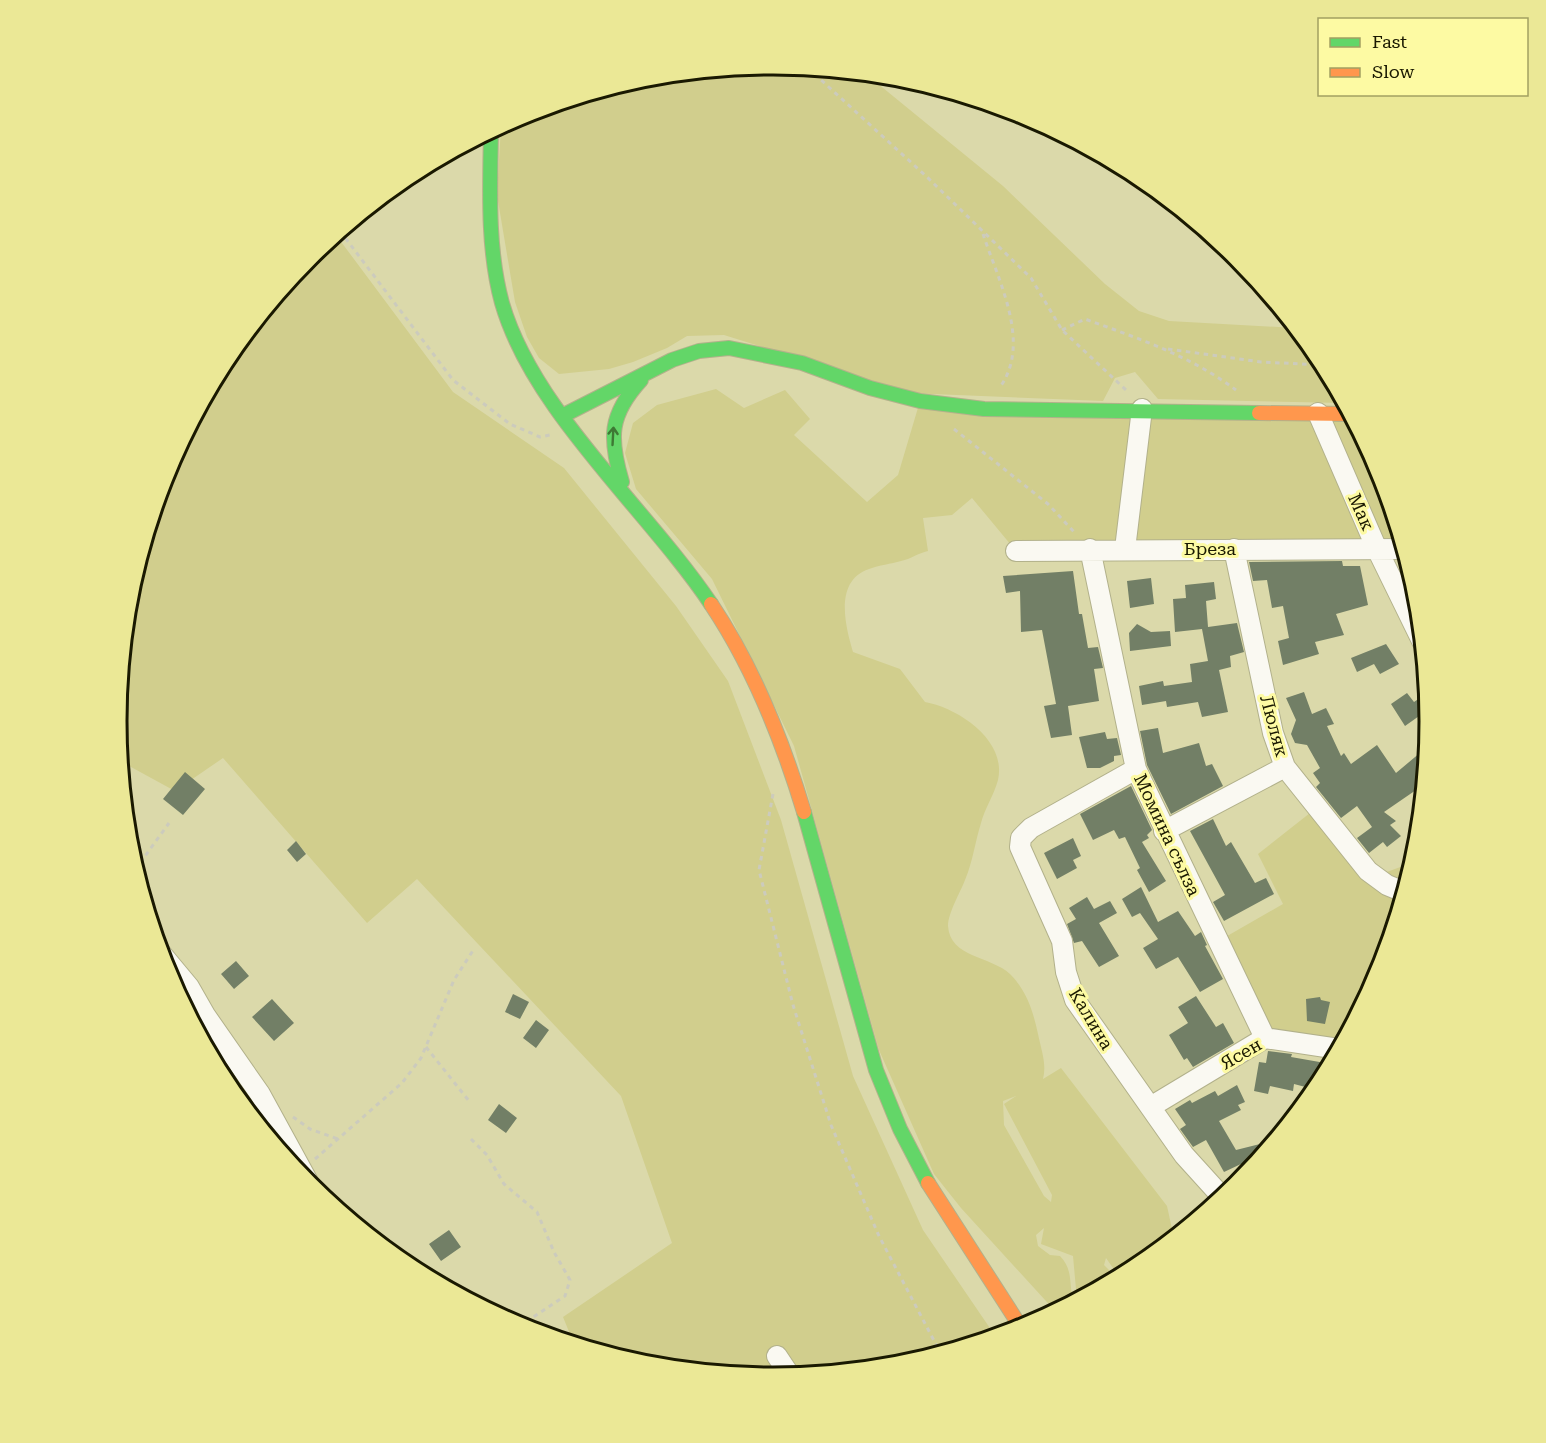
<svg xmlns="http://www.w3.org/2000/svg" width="1546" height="1443" font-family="'Roboto Serif',serif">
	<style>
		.green { fill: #d1ce8d; fill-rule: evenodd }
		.building { fill: #727f66 }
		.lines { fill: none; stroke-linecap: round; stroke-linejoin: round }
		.street-casing { stroke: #b2b18b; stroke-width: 22 }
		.fast-casing { stroke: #b2b18b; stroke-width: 16 }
		.slow-casing { stroke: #b2b18b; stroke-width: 16 }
		.path { stroke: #cccbbd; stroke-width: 3; stroke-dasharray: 4.5 4.5; stroke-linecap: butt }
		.street { stroke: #faf9f2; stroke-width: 20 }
		.fast { stroke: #63d668; stroke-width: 14 }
		.slow { stroke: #ff974d; stroke-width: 14 }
		.oneway { stroke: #3e7834 }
		.labels { text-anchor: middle; stroke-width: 6; stroke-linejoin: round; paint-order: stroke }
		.street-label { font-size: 18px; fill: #1a1901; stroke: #fdfaa3 }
		.rim { fill: none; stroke: #1a1901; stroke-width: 3 }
	</style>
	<rect width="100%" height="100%" fill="#dbd9aa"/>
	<!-- green -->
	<path class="green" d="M773 65 866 74 1003 186 1105 284 1139 311 1169 321 1296 328 1319 357 1344 403 1158 399 1135 372 1115 378 1103 401 908 393 724 335 687 336 667 348 633 362 609 369 559 374 539 358 527 337 515 302 497 195 501 126 522 114 645 77Z
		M336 235 453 392 564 468 676 606 728 681 781 820 853 1076 923 1230 996 1337 901 1366 773 1378 644 1366 574 1344 563 1317 672 1243 621 1096 417 879 367 923 223 758 175 791 120 761 116 721 129 593 166 470 227 356 309 257Z
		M716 389 744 408 785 390 810 419 794 435 867 502 898 475 920 401 1350 413 1380 470 1404 549 1016 551 972 498 952 515 923 518 928 551C918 553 911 559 901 561 891 564 879 565 869 569 834 581 845 625 853 652L900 669 925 702C958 708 1007 740 998 780 994 795 985 808 981 823 975 842 973 861 965 880 960 893 948 913 948 926 950 958 991 956 1010 974 1027 991 1033 1011 1038 1034 1041 1049 1047 1064 1043 1079L1061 1068 1167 1206 1174 1238 1138 1268 1120 1278 1106 1258 1104 1265 1118 1279 1077 1300 1073 1256 1041 1244 1044 1228 1036 1235 1038 1246 1050 1255 1060 1256C1074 1270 1068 1285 1074 1302L1056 1312 961 1208 934 1174 879 1050 794 746 712 579 636 489 625 453 633 423 657 405ZM1016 1096 1004 1104 1052 1195 1051 1202 1044 1196 1004 1125 1003 1101Z
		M1310 813 1384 873 1414 862 1380 973 1342 1045 1269 1034 1222 939 1283 904 1258 854Z"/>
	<!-- building -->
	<path class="building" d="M1342 561 1343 566H1360L1368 605 1336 614 1344 635 1315 642 1319 654 1283 665 1278 641 1289 638 1283 606 1272 608 1267 580 1253 581 1249 562Z
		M1073 571 1079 614H1082L1088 648 1098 647 1103 668 1094 669 1099 701 1068 706 1072 735 1051 738 1044 706 1056 704 1042 630 1021 632 1020 591 1006 593 1003 576Z
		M1151 578 1154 604 1130 608 1127 581Z
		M1214 582 1216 599 1206 601 1208 627 1237 623 1244 652 1230 656 1231 667 1219 670 1228 712 1202 717 1198 702 1167 707 1166 701 1142 705 1139 686 1163 681 1164 686 1192 682 1190 664 1208 661 1202 629 1175 632 1173 599 1186 598 1185 585Z
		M1137 624 1151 632 1170 631 1171 646 1130 651 1129 633Z
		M1386 644 1399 664 1380 674 1374 664 1357 672 1351 658Z
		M1304 692 1312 714 1326 708 1334 724 1327 726 1341 756 1344 753 1351 764 1377 745 1396 773 1427 747 1423 797 1416 790 1384 812 1396 821 1390 825 1401 836 1387 847 1383 842 1369 853 1357 838 1372 827 1357 806 1341 818 1316 787 1320 783 1313 773 1320 768 1307 745 1295 743 1291 734 1296 720 1286 698Z
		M1407 693 1414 702 1427 693 1429 709 1405 726 1391 704Z
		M1158 728 1163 753 1199 743 1206 766 1212 764 1223 786 1171 814 1147 765 1140 731Z
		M1105 732 1107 739 1117 738 1121 755 1114 756V761L1100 768H1087L1079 737Z
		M185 772 205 789 183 815 163 799Z
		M1131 786 1152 830 1147 835 1149 838 1142 842 1166 881 1149 892 1137 870 1140 868 1125 837 1119 839 1114 830 1093 840 1080 814Z
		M1213 819 1226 846 1231 842 1255 883 1266 878 1274 894 1224 921 1213 902 1225 895 1190 831Z
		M1073 838 1081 856 1073 860 1077 868 1057 879 1044 853Z
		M296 841 306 854 297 862 287 850Z
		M1141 887 1158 922 1178 911 1195 936 1201 932 1207 945 1205 946 1223 979 1200 992 1178 957 1156 969 1143 948 1158 939 1140 913 1132 917 1122 899Z
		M1087 897 1094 909 1110 901 1117 913 1099 923 1119 956 1099 967 1082 941 1074 943 1067 924 1076 919 1069 908Z
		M236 961 249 976 234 989 221 974Z
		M513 994 529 1002 520 1019 505 1012Z
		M1196 996 1216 1027 1223 1023 1234 1043 1193 1067 1187 1058 1184 1060 1169 1035 1188 1023 1178 1007Z
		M1320 997 1321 1000 1330 1002 1325 1024 1307 1021 1306 999Z
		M272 999 294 1023 274 1041 252 1017Z
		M536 1020 549 1030 536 1048 523 1038Z
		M1268 1051 1292 1054 1291 1057 1331 1064 1317 1090 1294 1084 1293 1091 1270 1086 1268 1094 1254 1091 1259 1062 1266 1063Z
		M1237 1085 1245 1102 1238 1105 1241 1110 1219 1121 1236 1150 1276 1140 1256 1164 1242 1168 1241 1164 1224 1172 1206 1140 1193 1147 1180 1129 1186 1125 1175 1109 1190 1100 1192 1103 1215 1091 1218 1096Z
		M499 1104 517 1118 506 1133 488 1120Z
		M449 1230 461 1247 441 1261 429 1244Z"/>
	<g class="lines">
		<!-- street casing -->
		<g class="street-casing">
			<path id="street" d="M1318 413 1376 547 1422 641
				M1090 549 1136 769 1265 1038
				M1125 549 1142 409
				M1234 549 1273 733 1285 767 1368 871 1387 885 1404 892
				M1016 551 1404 549
				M1136 769 1031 828 1021 838 1020 847 1062 941 1066 972 1075 1000 1184 1155 1223 1198
				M1164 831 1285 767
				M159 951 189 987 205 1015 260 1094 312 1189
				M1152 1106 1265 1038 1339 1049
				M777 1356 791 1377"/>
		</g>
		<!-- fast casing -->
		<g class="fast-casing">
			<path id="fast" d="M491 131C490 188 487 248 502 303 533 411 648 510 711 604
				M564 415 672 360 699 351 729 348 802 363 870 388 920 401 984 409 1259 413
				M622 482C609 438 609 415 641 380
				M804 812 876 1070 900 1129 928 1183"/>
		</g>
		<!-- slow casing -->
		<g class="slow-casing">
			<path id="slow" d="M1259 413 1350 414
				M711 604C754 668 782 739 804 812
				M928 1183 1022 1329"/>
		</g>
		<!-- path -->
		<path class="path" d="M808 68 927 177 1031 278 1062 330 1126 390
			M340 231 453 380 510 424 540 437 550 435
			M983 234C998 280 1032 343 1000 387
			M1062 330 1085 319C1137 338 1191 356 1236 390
			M1168 349 1261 362 1324 365
			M954 429 1048 504 1076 534
			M773 794 759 870 793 1005 831 1125 879 1236 941 1354
			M135 870 169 823
			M426 1047 469 1101
			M293 1117 310 1129 338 1139
			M471 1139 487 1155 504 1184 537 1212 554 1252 570 1280 565 1296 529 1320 512 1324
			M315 1159 402 1083 421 1058 454 980 474 949"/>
		<!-- street -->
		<use href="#street" class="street"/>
		<!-- fast -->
		<use href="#fast" class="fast"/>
		<!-- slow -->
		<use href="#slow" class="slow"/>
	</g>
	<!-- one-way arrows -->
	<defs><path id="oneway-shaft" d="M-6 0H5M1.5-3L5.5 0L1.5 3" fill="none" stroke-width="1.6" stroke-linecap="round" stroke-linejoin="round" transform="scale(1.5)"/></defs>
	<use class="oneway" href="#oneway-shaft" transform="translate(613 436) rotate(-87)"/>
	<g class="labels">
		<!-- street labels -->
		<g class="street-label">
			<text transform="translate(1361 512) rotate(66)" y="6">Мак</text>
			<text x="1210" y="555">Бреза</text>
			<text transform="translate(1274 726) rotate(75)" y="6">Люляк</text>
			<text transform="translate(1167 835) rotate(65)" y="6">Момина сълза</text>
			<text transform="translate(1091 1019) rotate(59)" y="6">Калина</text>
			<text transform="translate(1241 1054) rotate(-30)" y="6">Ясен</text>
		</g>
	</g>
	<!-- crop -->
	<path d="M0 0H1546V1443H0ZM127 721a646 646 0 1 1 1292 0a646 646 0 1 1-1292 0Z" fill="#ebe896" fill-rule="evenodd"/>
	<path class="rim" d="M127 721a646 646 0 1 1 1292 0a646 646 0 1 1-1292 0Z"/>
	<!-- legend -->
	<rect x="1318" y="18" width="210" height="78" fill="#fdfaa3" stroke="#a2a062" stroke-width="1.5"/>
	<rect x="1330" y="38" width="30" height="9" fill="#63d668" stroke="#a2a062" stroke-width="1.5"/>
	<text x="1372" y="48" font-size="18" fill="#1a1901">Fast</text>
	<rect x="1330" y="68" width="30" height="9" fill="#ff974d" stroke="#a2a062" stroke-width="1.5"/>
	<text x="1372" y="78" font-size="18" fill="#1a1901">Slow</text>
</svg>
